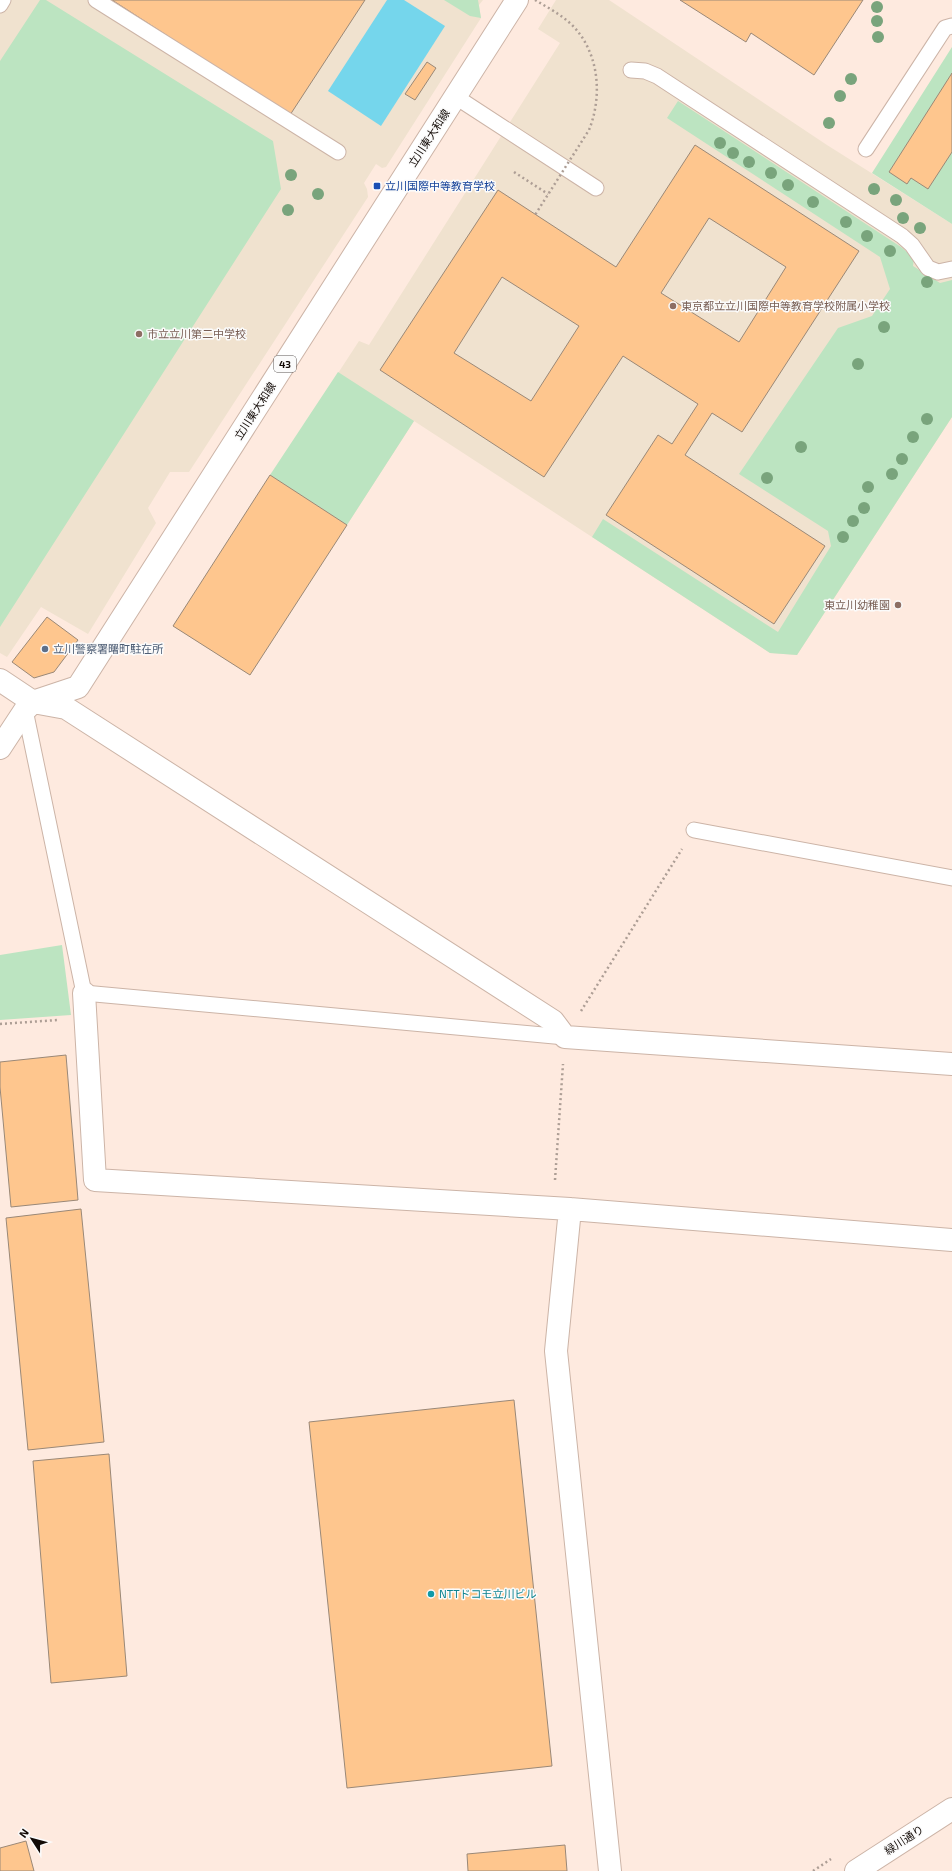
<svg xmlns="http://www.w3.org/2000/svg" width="952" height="1871" font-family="'Exo 2','Noto Sans JP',sans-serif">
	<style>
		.education { fill: #f0e2cf }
		.green { fill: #bce4c1 }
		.water { fill: #75d6ec }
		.building { fill: #fec68e; stroke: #9a8877; fill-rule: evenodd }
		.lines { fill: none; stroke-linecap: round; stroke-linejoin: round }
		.service-casing { stroke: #ccb4a7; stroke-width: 17 }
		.minor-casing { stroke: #ccb4a7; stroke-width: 24 }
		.tertiary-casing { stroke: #ccb4a7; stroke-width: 24 }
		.primary-casing { stroke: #ccb4a7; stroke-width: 24 }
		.path { stroke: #ad9e95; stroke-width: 2.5; stroke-dasharray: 2 3; stroke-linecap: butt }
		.service { stroke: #fff; stroke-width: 15 }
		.minor { stroke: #fff; stroke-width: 22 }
		.tertiary { stroke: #fff; stroke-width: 22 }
		.primary { stroke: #fff; stroke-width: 22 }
		.path-bridge { stroke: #ad9e95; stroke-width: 2.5; stroke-dasharray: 2 3; stroke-linecap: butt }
		.tree { fill: #79a47c }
		.transit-dot { fill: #1a4fb4; stroke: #fbfbfb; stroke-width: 1.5 }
		.education-dot { fill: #8d6e63; stroke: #fbfbfb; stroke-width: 1.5 }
		.service-dot { fill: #5c6f8a; stroke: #fbfbfb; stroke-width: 1.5 }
		.culture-dot { fill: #0f9aa8; stroke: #fbfbfb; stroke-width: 1.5 }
		.labels { text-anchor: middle; stroke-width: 3; stroke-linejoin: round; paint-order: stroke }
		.shield { fill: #fbfbfb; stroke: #585250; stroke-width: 1 }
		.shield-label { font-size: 10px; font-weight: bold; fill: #120a06 }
		.street-label { font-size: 11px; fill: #120a06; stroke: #fbfbfb }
		.transit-label { font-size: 11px; fill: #164399; stroke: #fbfbfb; text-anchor: start }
		.education-label { font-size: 11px; fill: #785e54; stroke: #fbfbfb; text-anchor: start }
		.service-label { font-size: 11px; fill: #4e5e75; stroke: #fbfbfb; text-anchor: start }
		.culture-label { font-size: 11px; fill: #0d838f; stroke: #fbfbfb; text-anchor: start }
	</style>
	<rect width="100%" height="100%" fill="#feeadf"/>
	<!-- education -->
	<path class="education" d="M0 0H483L479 5 481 18 386 167 382 168 376 164 364 183 367 189 368 197 189 472H170L148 508 156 523 88 634 41 607 7 657 0 653Z
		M556 0H609L827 145 952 224V417L797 655 770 653 414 421 250 675 173 626 359 341 369 345 560 43 538 29Z"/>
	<!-- green -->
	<path class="green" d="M40 0H46L273 141 281 189 0 627V61Z
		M444 0H478L481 18 470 16Z
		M952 47V224L872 173Z
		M678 101 901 247 914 258 913 266 940 283 952 280V417L797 655 770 653 592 537 603 519 778 632 831 546 828 531 739 474 838 328 872 316 890 289 880 257 667 118Z
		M338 372 414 421 347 525 270 475Z
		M62 945 71 1015 0 1020V955Z"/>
	<!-- water -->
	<path class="water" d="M387 0H404L445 26 381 126 328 91Z"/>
	<!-- building -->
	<path class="building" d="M112 0H365L290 115Z
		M680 0H863L814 75 751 33 746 42Z
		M427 62 436 68 415 100 405 94Z
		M952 73V152L928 189 911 178 907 184 889 172Z
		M695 145 859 251 742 432 712 413 685 455 825 546 774 624 606 515 658 435 672 444 698 404 623 356 544 477 380 370 498 190 616 267ZM709 218 786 267 739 342 661 293ZM502 277 579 326 531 401 454 353Z
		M270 475 347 525 250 675 173 626Z
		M47 617 78 640 54 672 34 678 12 662Z
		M66 1055 78 1200 11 1207 0 1087V1062Z
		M81 1209 104 1442 28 1450 6 1218Z
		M514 1400 552 1766 347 1788 309 1422Z
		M109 1454 127 1676 51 1683 33 1461Z
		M26 1841 34 1871H0V1848Z
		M565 1845 567 1871H468L467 1854Z"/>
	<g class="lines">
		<!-- service casing -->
		<g class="service-casing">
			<path id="service" d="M96 0 338 152
				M0 5 3 0
				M631 70 645 71 657 76 902 236 912 245 928 268 938 272 952 269
				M456 97 596 188
				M866 149 945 28 952 26
				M25 710 84 993 565 1037
				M694 830 952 878"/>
		</g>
		<!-- minor casing -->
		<g class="minor-casing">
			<path id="minor" d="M0 748 25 710 33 702 66 708 553 1021 565 1037 952 1064
				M84 993 95 1180 570 1209 952 1240
				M570 1209 556 1351 610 1871"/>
		</g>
		<!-- tertiary casing -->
		<g class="tertiary-casing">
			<path id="tertiary" d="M856 1871 952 1809"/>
		</g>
		<!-- primary casing -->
		<g class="primary-casing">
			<path id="primary" d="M0 680 33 702 78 687 517 0"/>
		</g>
		<!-- path -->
		<path class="path" d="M514 172 548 194
			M581 1011 682 849
			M0 1024 58 1020
			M555 1180 563 1064
			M813 1871 831 1859"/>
		<!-- service -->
		<use href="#service" class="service"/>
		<!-- minor -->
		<use href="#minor" class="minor"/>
		<!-- tertiary -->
		<use href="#tertiary" class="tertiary"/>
		<!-- primary -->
		<use href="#primary" class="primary"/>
		<!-- path-bridge -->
		<path class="path-bridge" d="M535 0C547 7 560 14 571 24 599 51 603 95 589 130L535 215"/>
	</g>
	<!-- trees -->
	<g class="tree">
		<circle cx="877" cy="7" r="6"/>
		<circle cx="877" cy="21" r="6"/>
		<circle cx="878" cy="37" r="6"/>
		<circle cx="851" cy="79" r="6"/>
		<circle cx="840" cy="96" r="6"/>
		<circle cx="829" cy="123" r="6"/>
		<circle cx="720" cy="143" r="6"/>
		<circle cx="733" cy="153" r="6"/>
		<circle cx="749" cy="162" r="6"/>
		<circle cx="771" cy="173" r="6"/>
		<circle cx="291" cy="175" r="6"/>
		<circle cx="788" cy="185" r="6"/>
		<circle cx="874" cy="189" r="6"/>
		<circle cx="318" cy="194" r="6"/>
		<circle cx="896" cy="200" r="6"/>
		<circle cx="813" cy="202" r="6"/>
		<circle cx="288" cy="210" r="6"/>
		<circle cx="903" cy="218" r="6"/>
		<circle cx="846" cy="222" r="6"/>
		<circle cx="920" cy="228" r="6"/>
		<circle cx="867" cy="236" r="6"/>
		<circle cx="890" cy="251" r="6"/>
		<circle cx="927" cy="282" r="6"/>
		<circle cx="884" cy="327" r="6"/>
		<circle cx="858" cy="364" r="6"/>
		<circle cx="927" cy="419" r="6"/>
		<circle cx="913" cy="437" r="6"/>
		<circle cx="801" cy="447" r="6"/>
		<circle cx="902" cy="459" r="6"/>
		<circle cx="892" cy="474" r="6"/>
		<circle cx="767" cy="478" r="6"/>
		<circle cx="868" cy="487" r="6"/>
		<circle cx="864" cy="508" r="6"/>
		<circle cx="853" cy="521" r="6"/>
		<circle cx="843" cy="537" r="6"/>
	</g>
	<!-- markers -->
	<rect class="transit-dot" x="373" y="182" width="8" height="8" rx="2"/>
	<g class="education-dot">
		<circle cx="673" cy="306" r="4"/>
		<circle cx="139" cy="334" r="4"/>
		<circle cx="898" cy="605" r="4"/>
	</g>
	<circle class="service-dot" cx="45" cy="649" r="4"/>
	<circle class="culture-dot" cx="431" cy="1594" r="4"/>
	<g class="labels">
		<!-- shield labels -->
		<rect class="shield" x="274" y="356" width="22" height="16" rx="3"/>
		<g class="shield-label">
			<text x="285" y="368">43</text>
		</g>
		<!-- street labels -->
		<g class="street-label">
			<text transform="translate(429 138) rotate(-57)" y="4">立川東大和線</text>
			<text transform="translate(255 411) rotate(-57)" y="4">立川東大和線</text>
			<text transform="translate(904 1840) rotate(-33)" y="4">緑川通り</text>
		</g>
		<!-- transit labels -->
		<g class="transit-label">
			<text x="385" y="190">立川国際中等教育学校</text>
		</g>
		<!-- education labels -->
		<g class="education-label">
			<text x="681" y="310">東京都立立川国際中等教育学校附属小学校</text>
			<text x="147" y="338">市立立川第二中学校</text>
			<text x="890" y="609" text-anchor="end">東立川幼稚園</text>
		</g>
		<!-- service labels -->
		<g class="service-label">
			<text x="53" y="653">立川警察署曙町駐在所</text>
		</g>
		<!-- culture labels -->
		<g class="culture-label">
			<text x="439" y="1598">NTTドコモ立川ビル</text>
		</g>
	</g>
	<!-- north arrow -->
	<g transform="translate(32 1839) rotate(306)" stroke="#fbfbfb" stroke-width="3" paint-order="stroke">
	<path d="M0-3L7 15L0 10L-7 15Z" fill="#120a06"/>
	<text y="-6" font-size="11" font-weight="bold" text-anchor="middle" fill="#120a06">N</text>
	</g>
</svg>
